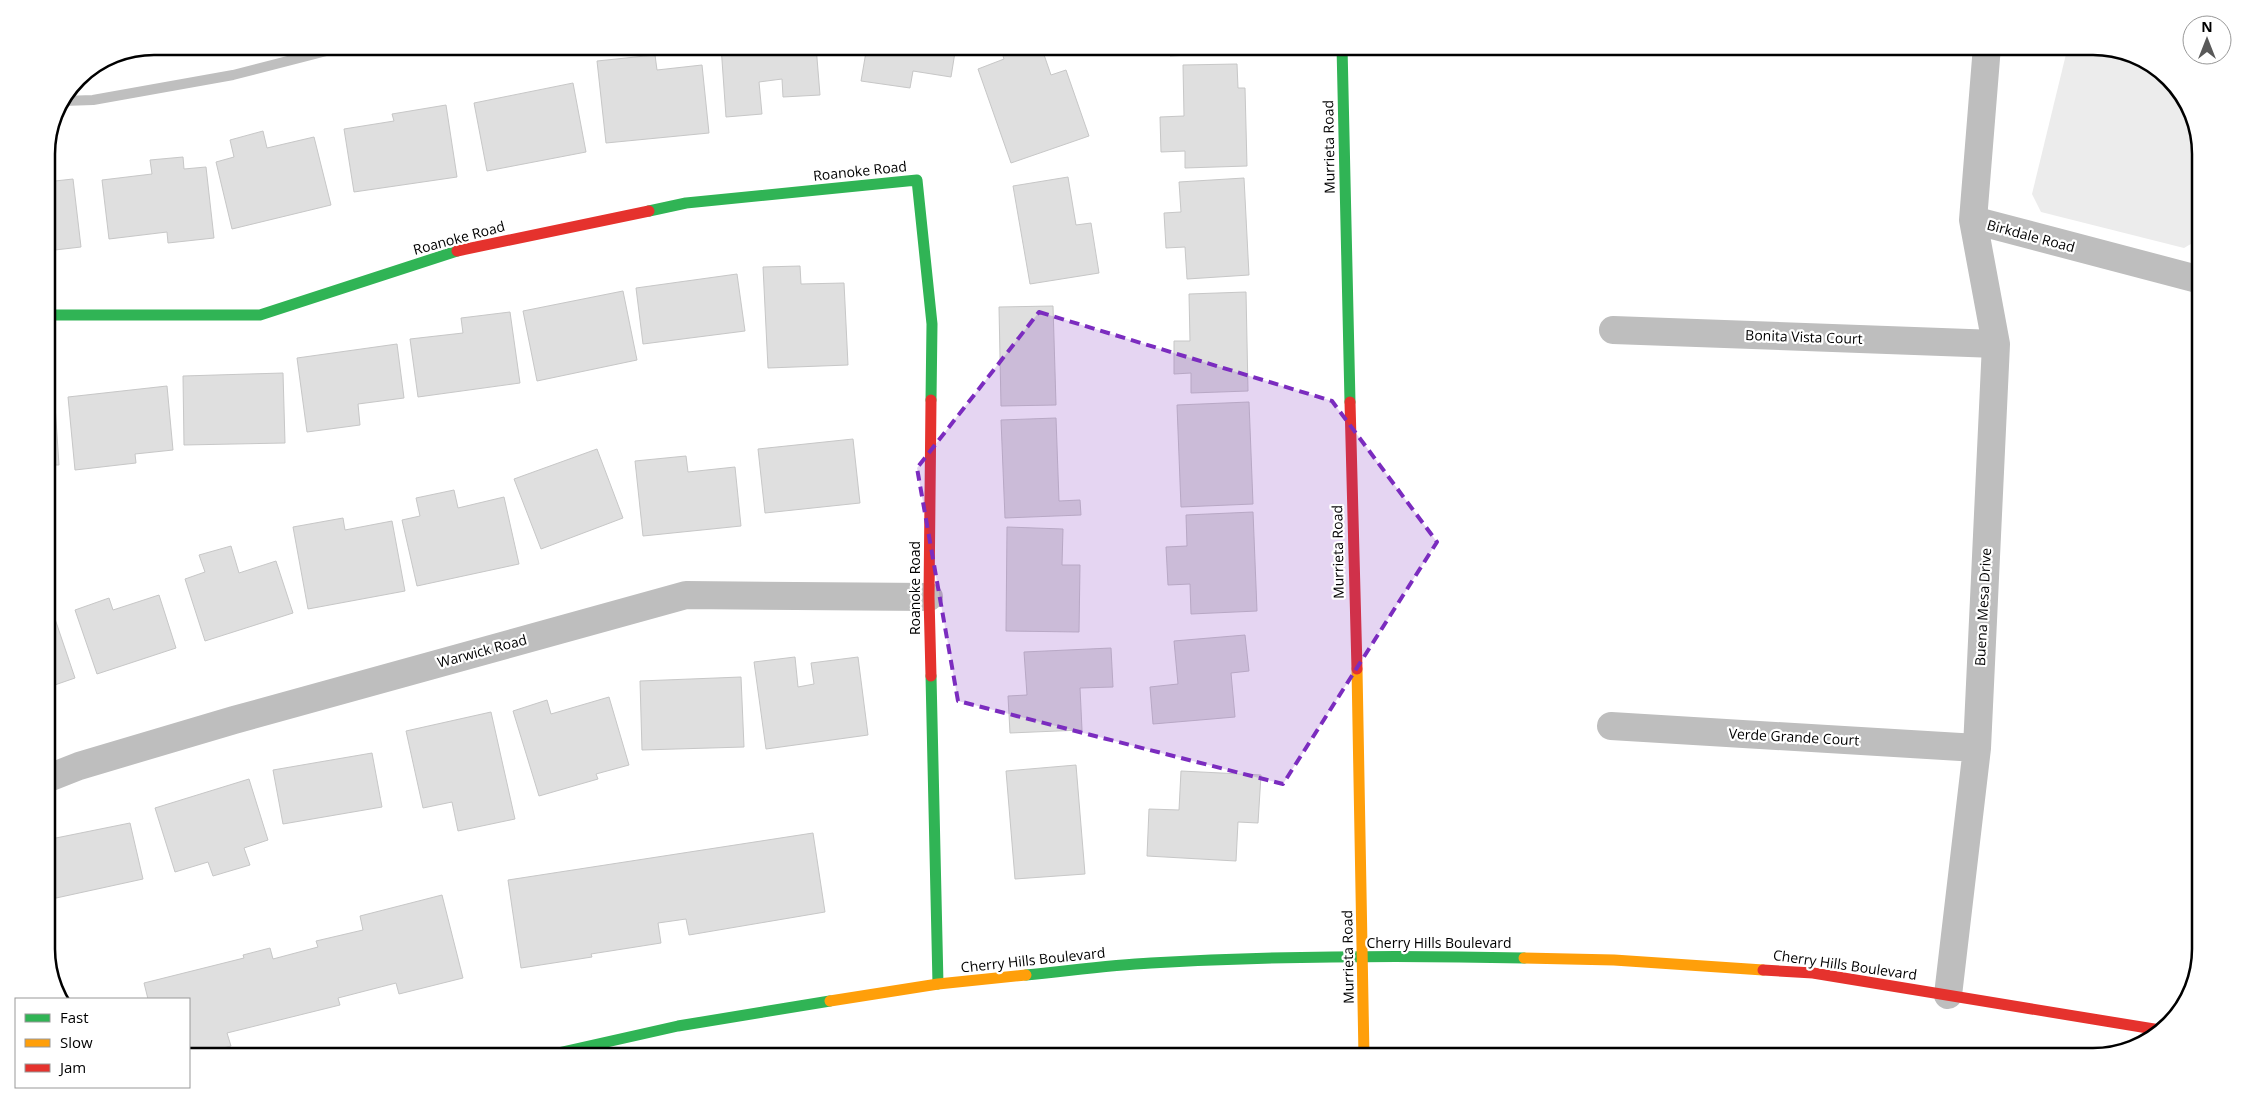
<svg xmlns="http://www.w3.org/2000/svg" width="2247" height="1103" font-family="'Open Sans',sans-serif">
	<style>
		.green { fill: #ececec }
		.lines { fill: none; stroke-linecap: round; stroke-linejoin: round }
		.stream { stroke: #bfbfbf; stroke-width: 10 }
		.building { fill: #dfdfdf; stroke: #c7c7c7 }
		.street { stroke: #bebebe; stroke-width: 28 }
		.fast { stroke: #30b455; stroke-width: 11 }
		.slow { stroke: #ff9f0a; stroke-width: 11 }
		.jam { stroke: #e5322d; stroke-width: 11 }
		.marked { fill: #7b2cbf; fill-opacity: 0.2; stroke: #7b2cbf; stroke-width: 4; stroke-dasharray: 10 6; stroke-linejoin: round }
		.labels { text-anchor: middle; stroke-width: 4.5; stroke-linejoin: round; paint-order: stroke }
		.street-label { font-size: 14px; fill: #000; stroke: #fff }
		.rim { fill: none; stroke: #000; stroke-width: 2.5 }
	</style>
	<rect width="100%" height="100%" fill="#fff"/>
	<!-- green -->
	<path class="green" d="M2068 46H2093L2140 57 2183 95 2201 148V238L2184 248 2041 212 2032 194Z"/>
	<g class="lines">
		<!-- stream -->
		<path class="stream" d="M63 101 93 100 233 75 346 46"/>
	</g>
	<!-- building -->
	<path class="building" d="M721 46H816L820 95 783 97 782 79 759 82 762 114 726 117Z
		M867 46H956L951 77 913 71 910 88 861 81Z
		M1041 46 1051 75 1066 70 1089 136 1011 163 978 69 1004 59 1000 47Z
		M1169 46H1247V52L1170 56Z
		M655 55 657 70 702 65 709 133 606 143 597 61Z
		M1237 64 1238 88H1245L1247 166 1185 168V151L1161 152 1160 117 1184 116 1183 65Z
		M573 83 586 152 487 171 474 103Z
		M446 105 457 177 354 192 344 129 394 121 392 114Z
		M263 131 267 148 314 137 331 205 232 229 216 162 234 157 230 140Z
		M183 157 184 169 206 167 214 238 168 243 167 232 109 239 102 180 152 174 150 160Z
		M1068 177 1076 225 1091 223 1099 273 1030 284 1013 186Z
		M1244 178 1249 275 1187 279 1185 247 1166 248 1164 213 1181 212 1179 182Z
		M73 179 81 247 46 251V182Z
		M800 266 801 284 844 283 848 365 768 368 763 267Z
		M737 274 745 331 643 344 636 288Z
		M623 291 637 360 537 381 523 311Z
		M1246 292 1248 391 1191 393V373L1174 374V341H1190L1189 294Z
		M1053 306 1056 405 1001 406 999 307Z
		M510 312 520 383 418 397 410 339 463 333 461 318Z
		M397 344 404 398 358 404 360 425 307 432 297 358Z
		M283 373 285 443 184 445 183 376Z
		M167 386 173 450 135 454 136 463 75 470 68 397Z
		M54 390 59 465H46V391Z
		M1249 402 1253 504 1181 507 1177 405Z
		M1056 418 1059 501 1080 500 1081 515 1005 518 1001 420Z
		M853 439 860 503 765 513 758 449Z
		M597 449 623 518 541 549 514 479Z
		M686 456 688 472 735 467 741 526 643 536 635 461Z
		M454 490 458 508 504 497 519 564 417 586 402 520 420 516 416 498Z
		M1253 512 1257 611 1191 614 1190 584 1168 585 1166 547 1187 546 1186 515Z
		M343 518 345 530 392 521 405 591 308 609 293 527Z
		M1007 527 1063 529 1062 565H1080L1079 632 1006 631Z
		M231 546 239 573 276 561 293 613 205 641 185 579 205 572 199 555Z
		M159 595 176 648 97 674 75 610 109 598 113 610Z
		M54 616 75 678 46 688V619Z
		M1245 635 1249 671 1231 673 1235 717 1153 724 1150 687 1178 684 1174 641Z
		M1111 648 1113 687 1080 688 1082 730 1010 733 1008 696 1027 695 1024 652Z
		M795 657 798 687 814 684 811 663 858 657 868 735 766 749 754 662Z
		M741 677 744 747 642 750 640 681Z
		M609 697 629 765 596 774 598 779 539 796 513 711 547 700 551 714Z
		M491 712 515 819 458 831 452 802 423 808 406 731Z
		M372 753 382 807 283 824 273 770Z
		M1076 765 1085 874 1015 879 1006 771Z
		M1181 771 1261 775 1258 823 1238 822 1236 861 1147 856 1149 809 1179 810Z
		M249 779 268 840 244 848 250 865 213 876 208 862 175 872 155 808Z
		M130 823 143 879 47 900 46 840Z
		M813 833 825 912 689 935 686 919 658 923 661 943 591 954 592 957 521 968 508 880Z
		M442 895 463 978 399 994 396 983 338 998 340 1005 227 1033 231 1046 189 1057V999H148L144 983 244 958 243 955 270 948 273 959 318 947 316 941 363 930 360 916Z"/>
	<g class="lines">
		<!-- street -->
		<path class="street" d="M1987 46 1973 220 2201 280
			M1613 330 1996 344
			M1611 726 1977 748
			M46 779 79 766 234 720 686 595 929 597
			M1948 995 1977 748 1996 344 1973 220"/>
		<!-- fast -->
		<path class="fast" d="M1342 46 1350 402
			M649 211 686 203 917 180 932 324 931 400
			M46 315H260L457 251
			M931 676 938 984
			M1026 975C1068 971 1109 965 1151 963 1275 956 1400 955 1524 958
			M540 1057 678 1026 830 1001"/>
		<!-- slow -->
		<path class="slow" d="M1357 669 1364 1057
			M1524 958 1614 960 1763 970
			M830 1001 938 984 1026 975"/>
		<!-- jam -->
		<path class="jam" d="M457 251 649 211
			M1350 402 1357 669
			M931 676 929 597 931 400
			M1763 970 1813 973 2160 1030"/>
	</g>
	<!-- marked area -->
	<path class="marked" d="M1039 312 1332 401 1437 542 1283 784 958 701 917 468Z"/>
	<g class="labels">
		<!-- street labels -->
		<g class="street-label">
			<text transform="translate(1329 147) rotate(-91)" y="5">Murrieta Road</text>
			<text transform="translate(860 171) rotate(-6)" y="5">Roanoke Road</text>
			<text transform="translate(2031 236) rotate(15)" y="5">Birkdale Road</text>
			<text transform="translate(459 238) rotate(-15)" y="5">Roanoke Road</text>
			<text transform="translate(1804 337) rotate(2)" y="5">Bonita Vista Court</text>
			<text transform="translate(1338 552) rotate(-91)" y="5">Murrieta Road</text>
			<text transform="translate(915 588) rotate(-90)" y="5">Roanoke Road</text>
			<text transform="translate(1983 607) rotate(-87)" y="5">Buena Mesa Drive</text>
			<text transform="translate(482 651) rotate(-15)" y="5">Warwick Road</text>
			<text transform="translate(1794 737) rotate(3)" y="5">Verde Grande Court</text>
			<text x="1439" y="948">Cherry Hills Boulevard</text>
			<text transform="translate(1348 957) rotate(-91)" y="5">Murrieta Road</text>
			<text transform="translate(1033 960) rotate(-6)" y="5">Cherry Hills Boulevard</text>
			<text transform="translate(1845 965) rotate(8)" y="5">Cherry Hills Boulevard</text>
		</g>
	</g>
	<!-- crop -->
	<path d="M0 0H2247V1103H0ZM154 55H2093A99 99 0 0 1 2192 154V949A99 99 0 0 1 2093 1048H154A99 99 0 0 1 55 949V154A99 99 0 0 1 154 55Z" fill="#fff" fill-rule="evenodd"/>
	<path class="rim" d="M154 55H2093A99 99 0 0 1 2192 154V949A99 99 0 0 1 2093 1048H154A99 99 0 0 1 55 949V154A99 99 0 0 1 154 55Z"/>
	<!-- legend -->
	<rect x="15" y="998" width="175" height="90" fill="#ffffff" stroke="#999999"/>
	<rect x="25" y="1014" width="25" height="8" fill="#30b455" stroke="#999999"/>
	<text x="60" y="1023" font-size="15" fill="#000000">Fast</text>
	<rect x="25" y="1039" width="25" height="8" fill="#ff9f0a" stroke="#999999"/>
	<text x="60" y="1048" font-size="15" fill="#000000">Slow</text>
	<rect x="25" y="1064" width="25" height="8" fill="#e5322d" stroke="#999999"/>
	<text x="60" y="1073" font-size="15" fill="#000000">Jam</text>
	<!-- north arrow -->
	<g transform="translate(2207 40)"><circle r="24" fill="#ffffff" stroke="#999999"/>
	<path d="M0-4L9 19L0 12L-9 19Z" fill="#595959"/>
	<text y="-8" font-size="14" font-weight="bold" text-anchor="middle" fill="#000000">N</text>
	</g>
</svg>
